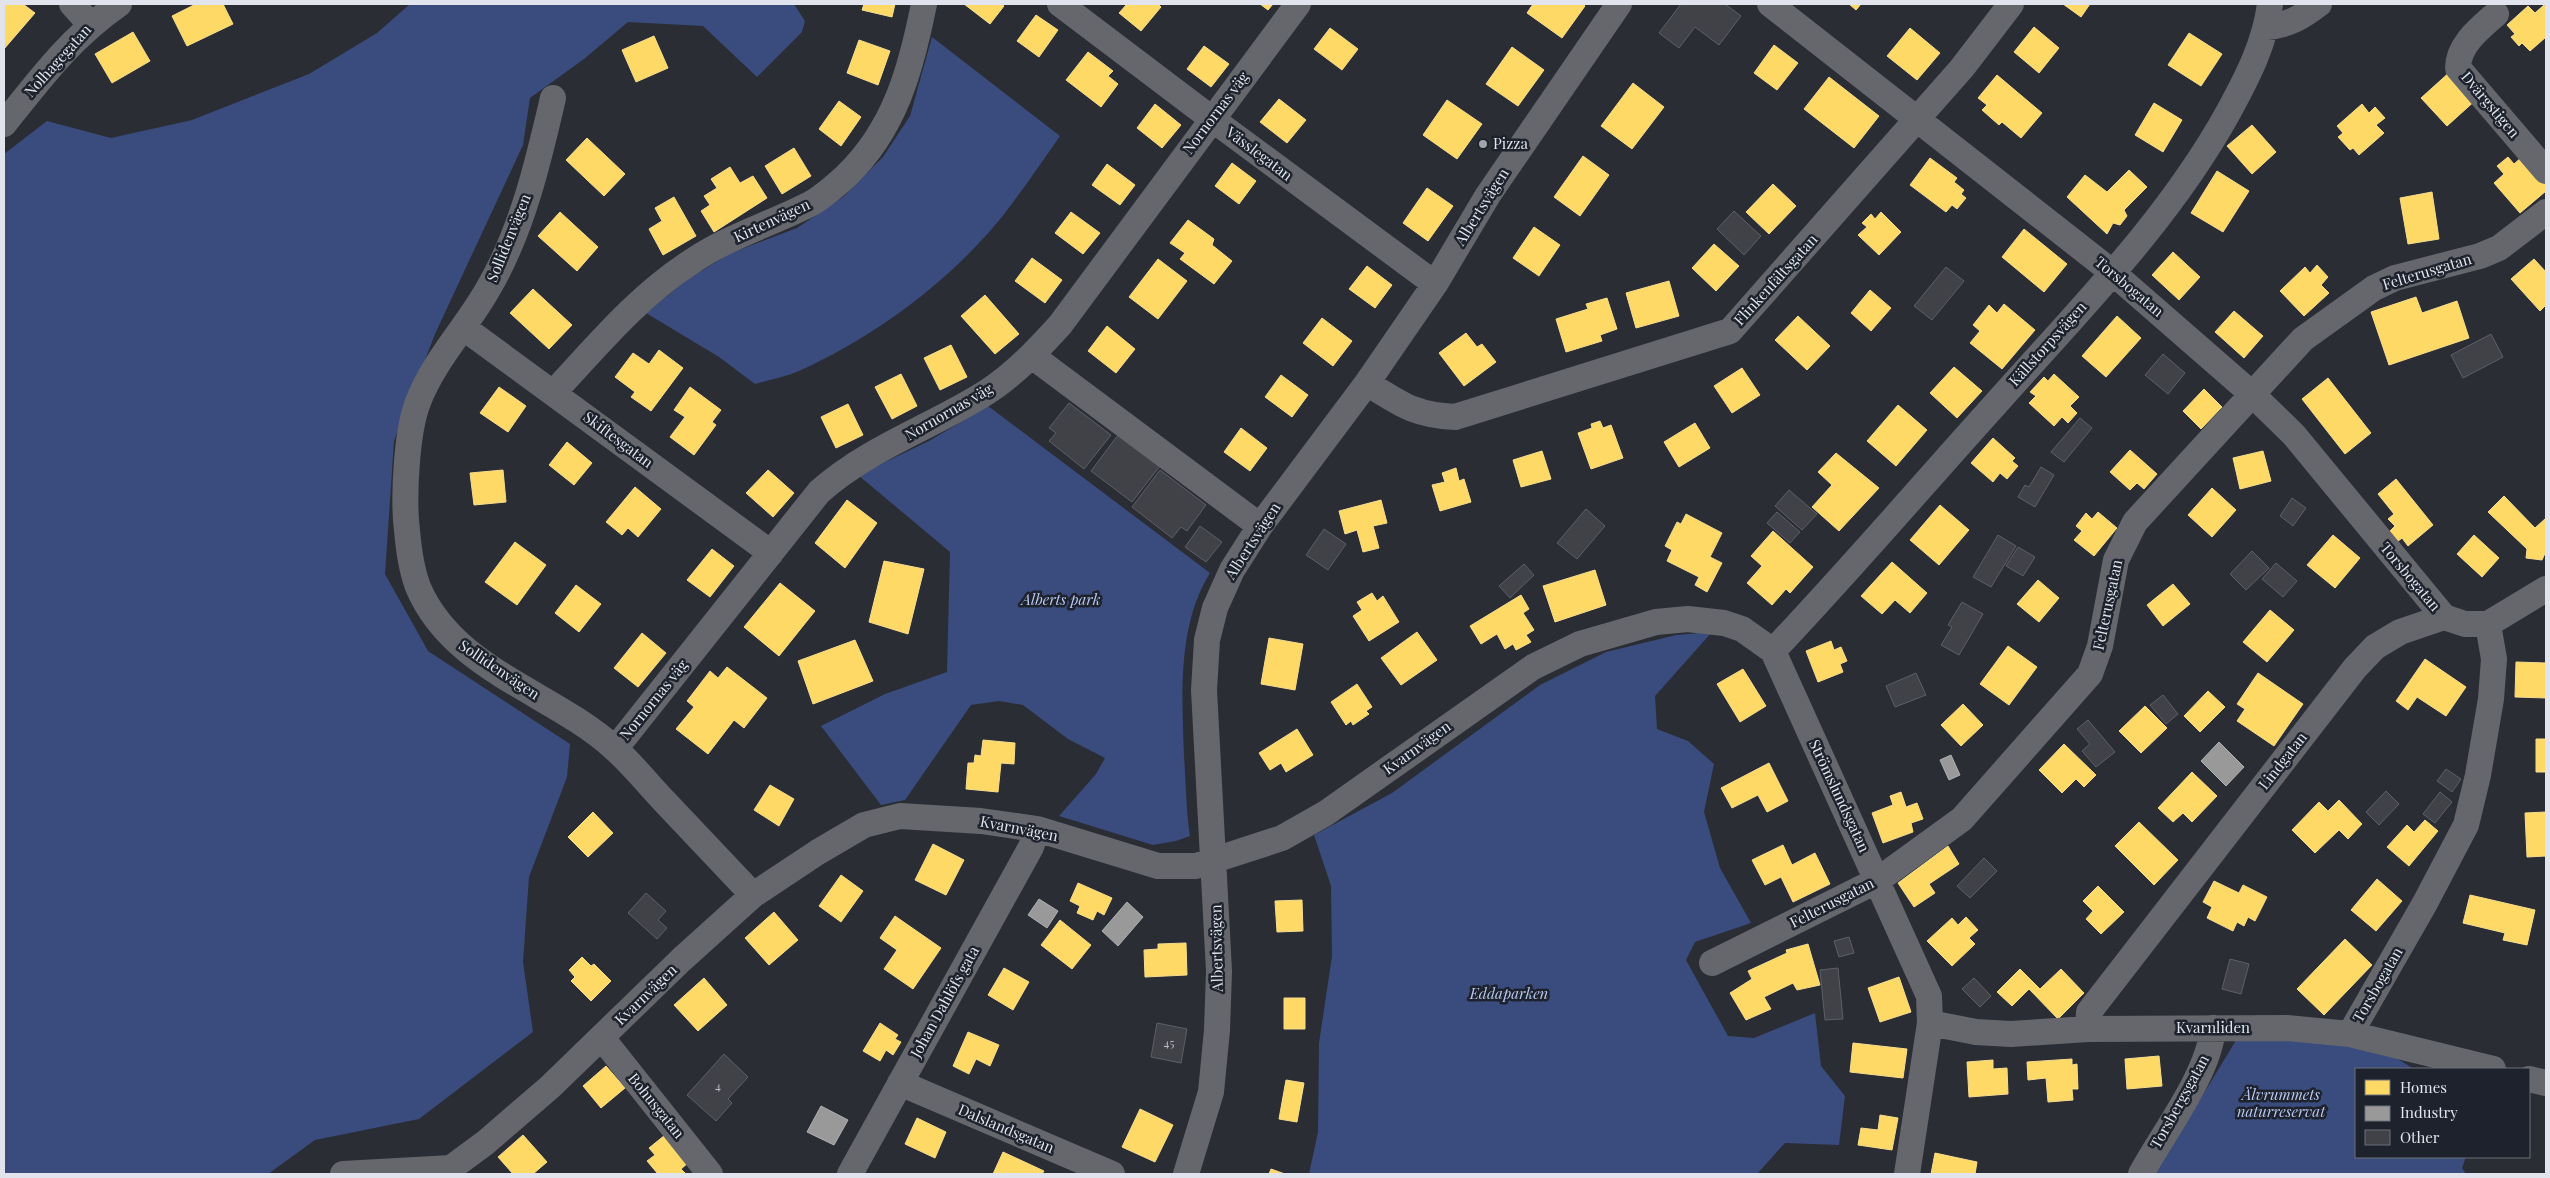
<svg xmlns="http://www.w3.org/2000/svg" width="2550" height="1178" font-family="'Playfair Display',serif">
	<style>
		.green { fill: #3a4b7d }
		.homes { fill: #ffd966; stroke: #f6dc8e }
		.industry { fill: #999; stroke: #afb0b2 }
		.building { fill: #404247; stroke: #5d6066 }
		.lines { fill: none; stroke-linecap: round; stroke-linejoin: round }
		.minor { stroke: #65676c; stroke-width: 26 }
		.poi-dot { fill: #a1a4ac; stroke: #1d222d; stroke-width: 2 }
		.labels { text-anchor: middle; stroke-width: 5; stroke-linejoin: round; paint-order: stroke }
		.number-label { font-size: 12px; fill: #b9bcc3 }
		.street-label { font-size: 15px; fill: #e1e4ec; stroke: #1d222d }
		.poi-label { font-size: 15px; fill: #e1e4ec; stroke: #1d222d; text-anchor: start }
		.park-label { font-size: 15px; font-style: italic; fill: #b8c8f0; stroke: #1d222d }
	</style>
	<rect width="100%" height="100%" fill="#2a2d34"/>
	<!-- green -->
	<path class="green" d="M410 4H794L805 21 802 32 757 77 703 26 628 22 584 59 530 98 523 145 435 334 394 441 385 574 428 651 570 744 567 777 529 877 523 962 533 1032 419 1119 315 1140 268 1174H4V154L47 121 111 138 192 120 309 74 377 33Z
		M932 37 1060 136C1042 162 1024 188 1005 213 952 280 876 336 799 371 785 377 769 380 755 384L719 357 646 313 688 279 731 253 797 228 843 197 883 157 910 116Z
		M988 406 1210 573C1177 626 1182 696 1184 756 1186 783 1186 810 1190 836L1176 841 1153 845 1059 816 1096 774 1105 758 1068 739 1023 705 999 701 971 705 905 800 881 805 821 726 885 694 947 672 950 552 858 475 929 441Z
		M1712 632 1655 696 1657 729 1688 741 1714 764 1704 812 1720 868 1751 923 1695 942 1686 960 1728 1036 1754 1038 1815 1013 1821 1066 1845 1096 1839 1145 1785 1143 1757 1174H1309L1318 1132 1319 1043 1332 956 1331 886 1314 835 1392 793 1540 685 1606 652 1676 635Z
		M2241 1032 2303 1035 2390 1054 2414 1069H2356V1157H2466L2462 1168 2466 1174H2155Z"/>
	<!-- homes -->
	<path class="homes" d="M4 4H23L35 13 4 49Z
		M196 4H223L233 24 187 46 172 16Z
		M864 4H895L892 17 862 10Z
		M964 4H1001L1004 6 990 24Z
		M1127 4H1158L1161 7 1141 31 1119 13Z
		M1260 4H1273L1268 10Z
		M1533 4H1583L1585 6 1562 38 1527 13Z
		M1849 4H1861L1856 10Z
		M2063 4H2090L2081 17Z
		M2544 5 2546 8V37L2530 51 2522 43 2519 46 2511 37 2515 34 2507 25 2528 6 2535 13Z
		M1036 15 1058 30 1039 57 1017 41Z
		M2034 27 2059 48 2039 73 2014 52Z
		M1330 28 1358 49 1342 70 1314 49Z
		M1910 28 1940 53 1917 80 1887 56Z
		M133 32 150 61 112 83 95 54Z
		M2189 33 2222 54 2201 86 2168 65Z
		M654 36 668 68 636 82 622 50Z
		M859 40 890 51 878 85 847 73Z
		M1774 45 1798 63 1777 90 1754 73Z
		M1204 46 1229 64 1211 87 1187 69Z
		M1512 47 1544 70 1518 106 1486 84Z
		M1088 52 1113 71 1108 76 1118 84 1101 107 1066 80Z
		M2452 70 2478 98 2447 126 2421 98Z
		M1997 75 2042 113 2021 138 2002 122 1999 125 1982 110 1987 105 1978 98Z
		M1829 77 1879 116 1854 148 1804 109Z
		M1633 83 1664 107 1632 149 1601 126Z
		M1279 99 1306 120 1287 143 1260 122Z
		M1447 100 1482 124 1457 159 1423 135Z
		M839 101 861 117 841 146 819 129Z
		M2154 103 2182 120 2163 152 2135 135Z
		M1155 104 1181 125 1162 148 1137 128Z
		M2362 104 2369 113 2375 107 2385 118 2376 125 2384 133 2359 155 2353 148 2350 150 2338 137 2343 133 2337 126Z
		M2252 125 2276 152 2252 174 2227 146Z
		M587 138 625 174 604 196 566 160Z
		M794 148 811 176 782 194 765 166Z
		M1583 156 1609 175 1580 216 1554 197Z
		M2523 156 2546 183V191L2520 213 2494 183 2504 174 2497 166 2508 157 2514 164Z
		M1930 158 1957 178 1954 182 1964 190 1961 194 1966 198 1957 209 1952 205 1946 212 1910 185Z
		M1232 163 1256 181 1239 204 1215 186Z
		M1107 164 1135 185 1120 205 1092 185Z
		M730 167 740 183 753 176 767 198 714 232 701 211 710 205 704 196 717 188 711 179Z
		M2129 170 2147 187 2124 210 2127 216 2120 225 2113 223 2107 234 2067 197 2085 175 2107 192Z
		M2217 171 2249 191 2223 232 2191 213Z
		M1773 184 1796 206 1769 234 1746 212Z
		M1427 188 1453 206 1428 241 1403 223Z
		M2432 192 2439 239 2408 244 2400 198Z
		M674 197 696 236 663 255 649 229 662 221 655 208Z
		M560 212 598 247 577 271 538 236Z
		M1071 212 1100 233 1083 254 1055 233Z
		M1881 212 1901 232 1879 255 1858 235 1867 227 1862 223 1871 214 1875 219Z
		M1188 220 1214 239 1212 245 1232 261 1214 284 1180 259 1185 253 1170 243Z
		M1534 227 1560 245 1539 276 1513 258Z
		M2024 229 2067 264 2044 292 2002 257Z
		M1714 244 1739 266 1716 291 1692 268Z
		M2173 252 2200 277 2179 300 2152 275Z
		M1032 258 1062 280 1045 303 1015 281Z
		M1158 259 1187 281 1158 319 1129 297Z
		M2534 259 2546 272V305L2540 311 2511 279Z
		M2317 265 2328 277 2321 285 2329 293 2304 316 2280 291 2305 267 2310 273Z
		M1367 266 1392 285 1375 308 1349 289Z
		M1669 281 1679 316 1636 328 1626 293Z
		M533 289 572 325 549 349 510 313Z
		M1870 290 1891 308 1871 331 1851 313Z
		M985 295 1019 334 995 354 961 316Z
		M2416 297 2422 313 2457 301 2469 338 2389 365 2371 312Z
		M1607 298 1617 329 1600 335 1602 341 1566 352 1556 319 1588 309 1586 304Z
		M2004 304 2035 330 2002 369 1970 343 1980 331 1973 325 1989 305 1997 313Z
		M2234 311 2263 336 2244 358 2215 332Z
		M1798 316 1830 346 1807 370 1775 340Z
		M2117 316 2141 338 2106 377 2082 356Z
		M1322 318 1352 341 1333 366 1303 343Z
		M1107 326 1135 349 1116 373 1088 351Z
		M1466 333 1477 347 1482 344 1496 362 1464 386 1439 353Z
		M951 345 967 377 940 390 924 358Z
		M659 350 683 368 651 411 631 397 635 392 615 377 633 353 649 364Z
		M1954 367 1982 391 1957 418 1930 393Z
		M1742 368 1760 395 1732 413 1714 386Z
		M901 374 917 406 892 419 875 387Z
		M2054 374 2079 397 2070 406 2077 413 2068 423 2062 417 2054 426 2029 403 2036 396 2030 392 2044 377 2048 381Z
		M1281 375 1308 395 1292 417 1265 397Z
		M2328 378 2371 433 2345 454 2302 399Z
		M499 387 526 406 508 432 480 413Z
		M690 387 721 410 712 422 716 425 694 455 670 437 685 417 674 410Z
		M2204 389 2222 407 2201 429 2183 411Z
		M848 404 863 435 836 448 821 417Z
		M1898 405 1927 430 1896 466 1867 441Z
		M1600 421 1603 428 1611 425 1623 458 1591 469 1578 433 1592 428 1591 424Z
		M1695 423 1710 448 1679 467 1664 442Z
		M1241 428 1267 448 1250 471 1224 452Z
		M1993 438 2015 458 2012 461 2018 466 2007 479 2000 473 1993 482 1971 463Z
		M567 442 592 463 574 485 549 465Z
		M2130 450 2157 474 2144 489 2137 483 2130 490 2110 472Z
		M1542 451 1551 479 1521 487 1513 460Z
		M2263 451 2271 481 2240 489 2233 458Z
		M1836 453 1879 488 1839 531 1812 507 1832 485 1818 472Z
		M1456 468 1459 481 1464 479 1471 502 1440 511 1432 485 1445 482 1442 473Z
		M503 470 506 502 474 505 470 473Z
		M768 470 794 493 773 517 746 493Z
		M2396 479 2433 525 2408 546 2402 538 2397 542 2389 532 2395 526 2388 519 2394 514 2378 494Z
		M635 487 661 509 638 537 628 528 622 535 606 522Z
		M2212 488 2236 510 2212 537 2188 515Z
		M2504 496 2535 528 2546 518V551L2542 560 2526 558 2527 549 2488 512Z
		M847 500 877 523 845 568 815 543Z
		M1381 500 1387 523 1373 526 1379 548 1363 552 1357 530 1345 534 1339 511Z
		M1940 505 1969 530 1939 565 1910 540Z
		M2098 512 2117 528 2094 556 2074 540 2082 531 2076 526 2086 513 2092 519Z
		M1686 514 1722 533 1710 557 1722 563 1707 592 1695 585 1699 577 1667 561 1672 550 1665 546 1677 522 1681 524Z
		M1773 531 1813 567 1790 593 1786 589 1772 605 1747 583 1762 566 1751 556Z
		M2333 535 2360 558 2335 588 2307 565Z
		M2474 535 2499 558 2482 577 2457 554Z
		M515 542 546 565 517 605 485 582Z
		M712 549 734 566 710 597 687 580Z
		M884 561 924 569 908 634 869 622Z
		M1892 562 1927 593 1910 613 1895 600 1882 614 1861 596Z
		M1595 570 1606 605 1555 622 1543 586Z
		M2038 580 2059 598 2039 622 2017 604Z
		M780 583 815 611 779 656 744 627Z
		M2173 584 2190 604 2163 626 2147 605Z
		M576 585 601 604 579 632 555 613Z
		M1372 593 1377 601 1383 596 1399 622 1369 641 1353 616 1362 610 1357 602Z
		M1521 595 1529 609 1523 613 1534 630 1526 635 1531 642 1516 650 1513 644 1505 649 1497 634 1481 644 1470 626Z
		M2270 610 2294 630 2267 662 2243 642Z
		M1417 632 1437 660 1401 685 1381 658Z
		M642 633 666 653 638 687 614 668Z
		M1269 638 1303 644 1295 690 1261 684Z
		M855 640 873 681 813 704 798 661Z
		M1831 641 1834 650 1841 647 1847 661 1840 664 1843 672 1818 682 1806 651Z
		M2008 646 2037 667 2009 705 1980 684Z
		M2425 659 2466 687 2446 716 2417 697 2408 710 2396 701Z
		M2516 662 2546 663V698L2515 697Z
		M727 667 767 698 744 728 734 720 708 754 676 729 694 707 687 701 710 671 718 678Z
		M1743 669 1766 706 1740 722 1717 684Z
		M2258 673 2303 704 2274 746 2237 721 2245 709 2237 704Z
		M1357 684 1372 707 1366 711 1369 714 1353 725 1351 721 1346 725 1331 702Z
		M2208 691 2225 707 2200 732 2184 716Z
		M1963 704 1983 725 1961 746 1941 725Z
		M2145 706 2167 728 2141 753 2119 731Z
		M1297 729 1313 755 1286 772 1281 763 1270 770 1259 753Z
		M2536 739H2546V772H2536Z
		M983 740 1015 743 1014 764 1001 763 998 792 966 789 968 763H974L975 755 981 756Z
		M2064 744 2096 775 2084 787 2076 779 2062 793 2039 770Z
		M1769 763 1788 801 1767 812 1758 795 1732 808 1721 788Z
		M2192 772 2217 796 2192 822 2183 813 2173 822 2158 808Z
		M770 785 794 799 779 826 754 810Z
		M1901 792 1906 807 1917 803 1923 819 1911 823 1913 832 1883 843 1872 813 1893 805 1890 796Z
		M2339 800 2362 824 2348 839 2339 830 2315 853 2292 830 2319 802 2328 811Z
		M593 812 613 833 588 857 568 837Z
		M2546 812V856L2527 857 2525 813Z
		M2425 820 2438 831 2409 866 2387 847 2407 825 2414 832Z
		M2139 822 2178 860 2154 885 2115 846Z
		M933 844 964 860 946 895 915 880Z
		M1783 845 1792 865 1815 853 1830 884 1793 902 1781 877 1765 885 1752 860Z
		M1948 846 1959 864 1929 884 1935 893 1914 907 1898 883Z
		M841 875 863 891 841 922 819 906Z
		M2377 879 2402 901 2376 931 2351 910Z
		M2214 881 2239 893 2243 885 2267 897 2255 921 2248 917 2244 926 2237 922 2233 931 2207 918 2212 907 2203 902Z
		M1078 883 1112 898 1104 915 1097 911 1093 920 1077 913 1080 906 1070 901Z
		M2098 886 2124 912 2101 934 2086 919 2093 911 2083 901Z
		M2470 895 2535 910 2527 945 2503 940 2505 933 2463 923Z
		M1302 900 1303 931 1277 932 1275 901Z
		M774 912 798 940 769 965 745 938Z
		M895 916 941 948 913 989 884 969 897 950 880 938Z
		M1966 917 1978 930 1969 938 1975 944 1952 966 1927 941 1952 918 1958 925Z
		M1060 920 1091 945 1072 969 1041 945Z
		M2345 939 2372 965 2324 1015 2297 989Z
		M1186 943 1187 975 1145 977 1144 950 1158 949V944Z
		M1808 944 1820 985 1797 990 1793 983 1764 997 1771 1009 1746 1020 1730 993 1752 979 1748 971 1787 953 1786 950Z
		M582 957 591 966 594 964 611 981 591 1001 571 981 575 977 569 970Z
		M1004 968 1029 982 1013 1010 988 995Z
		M2020 969 2040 989 2061 969 2084 993 2058 1019 2029 989 2012 1006 1997 992Z
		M1899 977 1911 1012 1880 1022 1868 988Z
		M704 978 727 1005 698 1031 674 1005Z
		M1284 998H1305V1029H1284Z
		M880 1023 898 1035 895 1039 901 1042 893 1055 886 1050 880 1061 863 1051Z
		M968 1032 999 1045 990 1066 976 1059 969 1074 953 1066Z
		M1853 1043 1907 1049 1903 1078 1850 1072Z
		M2159 1056 2162 1086 2127 1089 2125 1059Z
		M2072 1059V1065L2077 1064 2078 1089H2072L2073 1100 2048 1102 2046 1078 2028 1080 2027 1062Z
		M1993 1060V1069L2007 1068 2008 1094 1969 1097 1967 1062Z
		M606 1066 625 1088 601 1108 583 1086Z
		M1286 1080 1304 1083 1297 1122 1279 1119Z
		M1140 1109 1173 1125 1155 1162 1122 1147Z
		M1880 1115 1898 1118 1892 1150 1858 1145 1861 1128 1878 1130Z
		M917 1118 946 1132 935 1158 905 1144Z
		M523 1135 547 1162 533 1174H513L498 1157Z
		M665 1135 688 1163 681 1169 686 1174H658L647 1161 655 1155 649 1148Z
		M1003 1152 1044 1171 1042 1174H993Z
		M1935 1153 1977 1162 1975 1174H1931Z
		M1271 1169 1285 1174H1269Z"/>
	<!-- industry -->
	<path class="industry" d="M2219 742 2244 767 2226 786 2201 761Z
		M1951 755 1960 775 1949 780 1940 760Z
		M1039 899 1058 911 1047 928 1028 915Z
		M1127 902 1143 917 1118 946 1102 931Z
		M821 1106 848 1120 834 1145 807 1132Z"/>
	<!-- building -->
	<path class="building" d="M1681 4H1725L1741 16 1719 45 1695 27 1679 48 1659 33Z
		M1734 211 1761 236 1744 255 1717 229Z
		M1946 267 1964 281 1932 320 1914 306Z
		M2491 334 2503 357 2463 378 2451 355Z
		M2163 354 2185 373 2168 394 2145 375Z
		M1069 403 1111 435 1084 469 1049 441 1056 433 1049 428Z
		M2080 418 2092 428 2064 462 2051 452Z
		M1118 435 1160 466 1132 502 1091 471Z
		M2041 467 2054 475 2035 507 2018 497 2025 485 2029 487Z
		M1160 470 1206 505 1187 531 1181 527 1172 538 1132 507Z
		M1789 490 1817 514 1802 530 1775 506Z
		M2292 498 2306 508 2293 526 2280 516Z
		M1586 509 1605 526 1577 559 1557 543Z
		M1777 512 1800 532 1790 543 1767 523Z
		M1200 526 1222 542 1206 562 1185 547Z
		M1324 529 1346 544 1328 570 1306 555Z
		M1998 535 2016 546 1991 587 1973 577Z
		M2018 547 2035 557 2023 576 2006 566Z
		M2252 551 2269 568 2246 590 2230 574Z
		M2276 563 2297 581 2283 597 2262 579Z
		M1524 564 1534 575 1510 598 1499 586Z
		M1962 602 1983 614 1959 655 1941 645 1952 627 1948 625Z
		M1916 673 1926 695 1895 707 1886 686Z
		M2163 695 2178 714 2166 724 2150 705Z
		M2088 720 2115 752 2096 767 2082 751 2090 744 2077 729Z
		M2446 769 2461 779 2452 792 2437 781Z
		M2386 791 2399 804 2379 825 2366 812Z
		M2440 792 2452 802 2435 823 2423 814Z
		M1984 858 1997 871 1970 898 1957 886Z
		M646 893 666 911 658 920 667 928 657 939 628 913Z
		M1849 937 1854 953 1839 957 1834 941Z
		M2230 959 2249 964 2241 994 2222 989Z
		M1838 968 1843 1019 1825 1020 1820 970Z
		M1974 978 1991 996 1980 1007 1962 989Z
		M1157 1023 1187 1029 1181 1063 1151 1057Z
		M724 1054 748 1077 728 1099 732 1103 716 1121 687 1095Z"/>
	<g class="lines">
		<!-- minor -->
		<path class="minor" d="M72 4 90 24
			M1060 4 1212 119 1435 284
			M1770 4 2112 272 2252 394 2294 435 2444 617
			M2496 14C2480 28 2458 45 2458 68L2546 171
			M2267 27C2289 25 2302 17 2319 4
			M553 98C538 163 522 231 488 289 466 328 434 360 418 402 407 430 404 489 406 520 408 542 410 566 418 587 453 670 552 692 614 748 632 764 648 784 665 802 694 833 724 864 753 895
			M4 124C41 78 69 39 119 4
			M464 328 771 553
			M1032 356 1260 526
			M1367 383C1401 404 1414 415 1455 417L1730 331 1962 68 2011 4
			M554 392C596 347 638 296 691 262 727 237 771 224 810 204 823 197 835 186 846 176 895 129 911 69 924 4
			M1773 651C1848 572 1919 489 1992 408 2076 313 2168 222 2229 111 2248 76 2265 43 2270 4
			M1773 651 1929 996 1930 1023 1907 1174
			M615 749 819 492C868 448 932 427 987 392 1015 374 1038 349 1060 325L1298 4
			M1712 963 1878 880 1962 819 2090 674 2100 646 2116 560 2135 522 2303 339 2374 288 2395 278 2480 256 2499 248 2546 212
			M1930 1023 1976 1032 2011 1034 2088 1029 2287 1028 2350 1034 2493 1069
			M2088 1029 2089 1012 2355 668 2375 647 2400 632 2444 617 2465 624H2488L2546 589
			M2350 1034 2425 903 2466 825 2478 775 2491 699 2494 659 2488 624
			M602 1038 710 1174
			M2529 1079 2546 1083
			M900 1083 1112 1174
			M343 1174 451 1168 485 1143 550 1087 681 960 753 895 818 852 864 825 900 816 981 821 1037 829 1158 866H1196L1282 838 1326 813 1533 667 1580 644 1656 622 1688 619 1724 623 1742 629 1773 651
			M850 1174 1031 847 1037 829
			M1186 1174 1211 1092 1217 1030 1219 971 1204 690 1207 640 1215 608 1232 570 1260 526 1367 383 1435 284 1488 195 1619 4
			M2141 1174C2163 1133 2209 1074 2213 1028"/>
	</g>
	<!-- markers -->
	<circle class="poi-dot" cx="1483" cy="144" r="5"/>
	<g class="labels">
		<!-- number labels -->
		<g class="number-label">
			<text x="1169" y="1047">45</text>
			<text x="718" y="1090">4</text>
		</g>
		<!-- street labels -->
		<g class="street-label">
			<text transform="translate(58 61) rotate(-48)" y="5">Nolhagegatan</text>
			<text transform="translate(2490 105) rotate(50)" y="5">Dvärgstigen</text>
			<text transform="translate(1216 113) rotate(-53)" y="5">Nornornas väg</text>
			<text transform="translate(1259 154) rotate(37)" y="5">Vässlegatan</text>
			<text transform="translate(1482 207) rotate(-58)" y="5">Albertsvägen</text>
			<text transform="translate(772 221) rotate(-25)" y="5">Kirtenvägen</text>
			<text transform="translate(509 238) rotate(-68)" y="5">Sollidenvägen</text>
			<text transform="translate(2427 272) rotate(-17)" y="5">Felterusgatan</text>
			<text transform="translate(1776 280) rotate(-48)" y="5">Flinkenfältsgatan</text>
			<text transform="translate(2129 287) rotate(40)" y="5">Torsbogatan</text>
			<text transform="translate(2048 344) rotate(-48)" y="5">Källstorpsvägen</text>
			<text transform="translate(949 412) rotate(-30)" y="5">Nornornas väg</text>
			<text transform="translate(618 440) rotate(37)" y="5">Skiftesgatan</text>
			<text transform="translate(1253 541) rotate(-57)" y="5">Albertsvägen</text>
			<text transform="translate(2410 577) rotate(50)" y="5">Torsbogatan</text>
			<text transform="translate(2108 605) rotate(-78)" y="5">Felterusgatan</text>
			<text transform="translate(499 670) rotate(34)" y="5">Sollidenvägen</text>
			<text transform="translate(654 700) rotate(-51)" y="5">Nornornas väg</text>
			<text transform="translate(1417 748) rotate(-36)" y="5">Kvarnvägen</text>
			<text transform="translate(2283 761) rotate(-52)" y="5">Lindgatan</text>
			<text transform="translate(1839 796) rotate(65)" y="5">Strömslundsgatan</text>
			<text transform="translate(1019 829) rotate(11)" y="5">Kvarnvägen</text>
			<text transform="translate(1832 903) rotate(-27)" y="5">Felterusgatan</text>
			<text transform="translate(1217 948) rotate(-91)" y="5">Albertsvägen</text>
			<text transform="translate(2378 985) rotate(-60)" y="5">Torsbogatan</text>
			<text transform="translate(646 995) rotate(-44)" y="5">Kvarnvägen</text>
			<text transform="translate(945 1002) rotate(-61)" y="5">Johan Dahlöfs gata</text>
			<text x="2213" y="1033">Kvarnliden</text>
			<text transform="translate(2180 1102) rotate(-61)" y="5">Torsbergsgatan</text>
			<text transform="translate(656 1106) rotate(51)" y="5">Bohusgatan</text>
			<text transform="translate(1006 1129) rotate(23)" y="5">Dalslandsgatan</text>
		</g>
		<!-- poi labels -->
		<g class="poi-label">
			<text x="1493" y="149">Pizza</text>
		</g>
		<!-- park labels -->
		<g class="park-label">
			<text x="1061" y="605">Alberts park</text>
			<text x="1509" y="999">Eddaparken</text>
			<text x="2281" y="1100">Älvrummets<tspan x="2281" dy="17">naturreservat</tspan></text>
		</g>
	</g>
	<!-- border -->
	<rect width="2550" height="1178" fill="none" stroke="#e1e4ec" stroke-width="10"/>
	<!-- legend -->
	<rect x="2355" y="1068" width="175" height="90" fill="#1d222d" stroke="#6b7079"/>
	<rect x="2365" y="1080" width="25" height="15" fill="#ffd966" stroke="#6b7079"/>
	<text x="2400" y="1093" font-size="15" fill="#e1e4ec">Homes</text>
	<rect x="2365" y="1106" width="25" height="15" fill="#999999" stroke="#6b7079"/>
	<text x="2400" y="1118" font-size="15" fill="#e1e4ec">Industry</text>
	<rect x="2365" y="1130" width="25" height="15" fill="#404247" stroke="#6b7079"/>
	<text x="2400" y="1143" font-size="15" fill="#e1e4ec">Other</text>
</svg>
